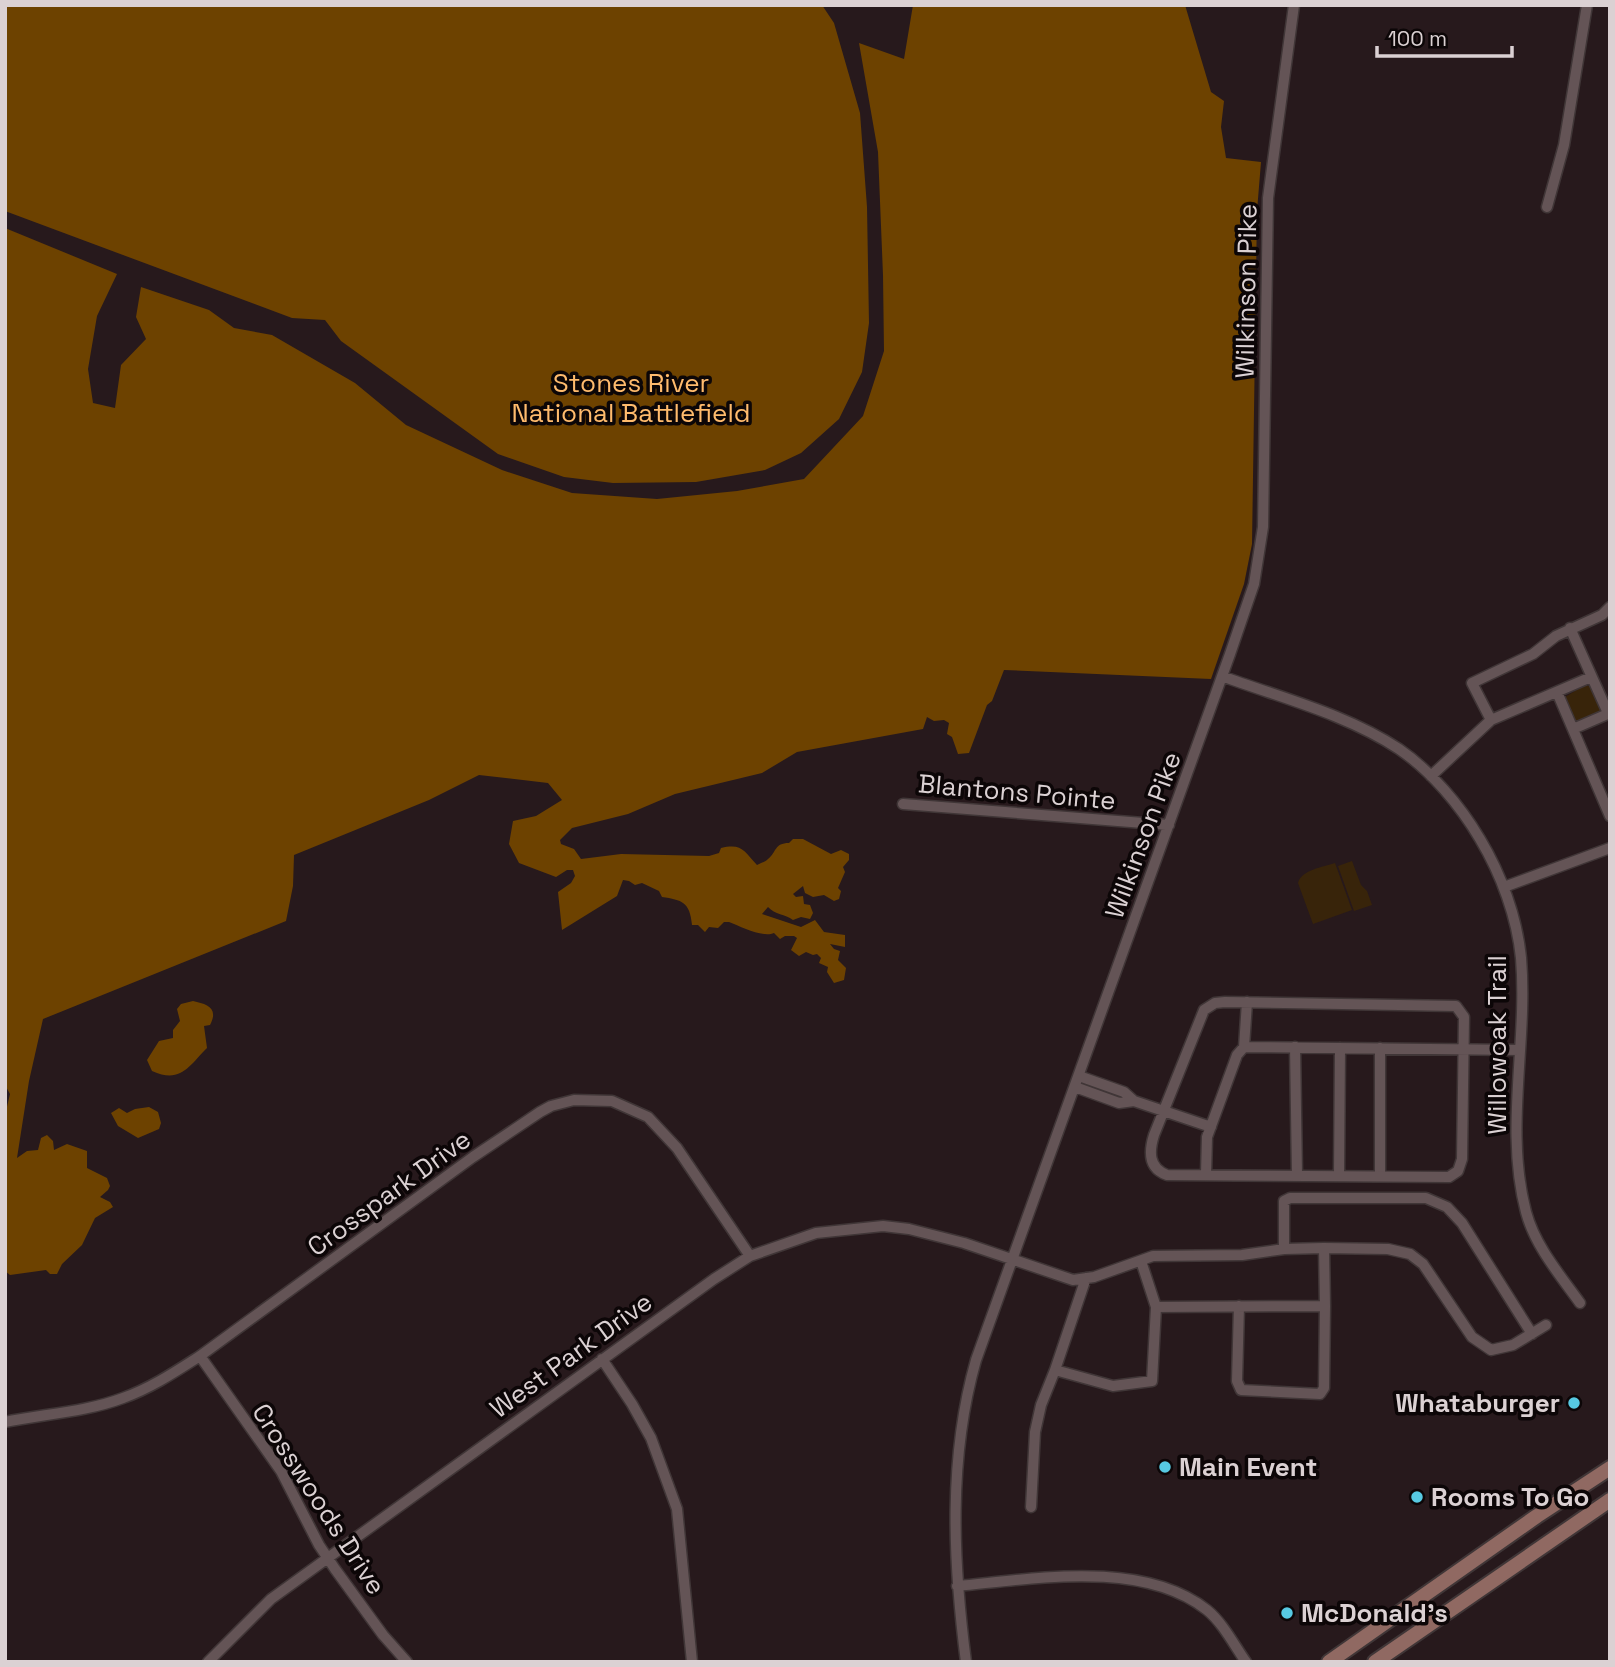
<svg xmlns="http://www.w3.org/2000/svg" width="1615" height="1667" font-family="'Space Grotesk',sans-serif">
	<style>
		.green { fill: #38240a }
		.forest { fill: #6d4200 }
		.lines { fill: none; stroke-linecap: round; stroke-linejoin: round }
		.street-casing { stroke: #403637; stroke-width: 13 }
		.secondary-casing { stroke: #403637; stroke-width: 18 }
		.street { stroke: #645456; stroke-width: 10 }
		.secondary { stroke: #906962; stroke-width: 14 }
		.poi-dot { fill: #57c9e2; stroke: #0c0607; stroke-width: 2.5 }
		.labels { text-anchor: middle; stroke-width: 7; stroke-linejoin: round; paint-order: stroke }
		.street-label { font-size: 26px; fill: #dbd1d3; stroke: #0c0607 }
		.park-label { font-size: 26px; fill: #ffbb6d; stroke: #0c0607 }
		.poi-label { font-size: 26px; font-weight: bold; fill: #dbd1d3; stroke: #0c0607; text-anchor: start }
	</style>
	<rect width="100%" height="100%" fill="#27191c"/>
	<!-- green -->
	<path class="green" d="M1585 685 1592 687 1601 707 1600 713 1577 721 1573 719 1565 697Z
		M1352 861 1361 885 1367 891 1372 905 1354 911 1338 866Z
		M1335 863 1352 910 1313 924 1298 883C1301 870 1323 867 1335 863Z"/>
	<!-- forest -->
	<path class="forest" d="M5 5H822L834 23 860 113 867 207 869 323 862 372 839 419 801 453 765 470 696 482 613 483 564 477 498 454 341 341 325 320 292 318 5 211Z
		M913 5H1185L1211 92 1224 101 1221 127 1226 158 1261 162 1257 211 1252 544 1244 584 1211 679 1004 670 992 701 987 705 969 753 958 754 952 737 947 734 949 723 944 720 934 721 927 717 923 729 797 752 762 773 675 794 628 814 572 828 560 840 561 844 574 849 581 859 621 854 709 856 719 853 721 848C742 843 744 851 757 865 761 863 765 862 768 859 777 852 774 843 789 843L793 839H803L831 854 841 850 849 854V860L843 867 845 872 838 888 841 891 839 899 834 901 824 895 813 897 805 893 803 886 793 894 796 897 803 896 804 904 810 905 813 913 810 919 801 917 793 920C785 914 775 915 768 907L762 914 801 927 815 920 824 932 845 935V947L830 944 834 949 840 951 838 960 846 968 844 980 834 983 827 972 828 967 819 963 821 958 817 954 813 955 806 952 799 956 791 950 797 938 794 936H785L780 939 774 933C763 938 742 927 729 922H724L718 928 709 927 705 932 698 925H692C690 902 682 900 662 897L659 891 642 883 635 885 629 881 623 880 617 896 562 930 558 892 571 883 575 876 573 870H567L556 877 519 863 509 844 513 821 536 816 562 800 548 783 479 775 429 800 294 855 293 886 286 921 43 1019 29 1081 17 1158 27 1151 38 1150 41 1138 47 1135 53 1141 54 1150 67 1144 87 1151V1168L107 1178 110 1186 108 1190 100 1197 110 1202 113 1207 95 1218 82 1245 62 1264 57 1274H50L46 1270 10 1275 5 1271V1115L10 1094 5 1085V228L117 274 97 316 88 369 93 403 115 408 121 365 146 339 136 317 141 287 209 310 234 328 272 335 355 383 406 425 502 470 572 493 657 499 737 491 804 479 863 416 884 351 883 275 878 152 859 43 904 59Z
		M193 1001C207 1004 219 1008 210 1025L204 1026 207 1048C189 1066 181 1084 152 1071L147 1060 159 1041 173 1038V1030L180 1021 177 1009 181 1004Z
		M149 1107 158 1112 161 1123 159 1129 138 1138 118 1126 111 1113 119 1108 127 1113 135 1109Z"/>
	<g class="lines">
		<!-- street casing -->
		<g class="street-casing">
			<path id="street" d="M1547 207 1564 145 1587 5
				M1570 628 1608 713
				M1222 676C1281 698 1346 714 1399 749 1431 771 1460 805 1480 839 1501 874 1517 917 1521 958 1528 1043 1504 1129 1526 1212 1535 1246 1560 1275 1580 1303
				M1557 692 1610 816
				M1491 720 1472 683 1533 654 1556 636 1602 615 1610 607
				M1573 729 1610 713
				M1431 776 1491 720 1591 677
				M903 804 1169 825
				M1504 887 1610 848
				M1225 1002 1456 1006 1464 1017 1462 1159 1458 1171 1449 1177 1167 1175C1148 1168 1149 1151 1154 1135L1204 1010 1215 1003Z
				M1244 1047 1247 1002
				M1295 1047 1297 1175
				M1075 1087 1119 1103 1134 1101 1124 1092 1079 1076
				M1134 1101 1211 1127
				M1206 1174 1207 1137 1237 1055 1244 1047 1520 1050
				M1339 1175 1340 1048
				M1380 1176V1048
				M1284 1249V1201L1290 1198H1426L1447 1207 1462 1223 1532 1334
				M1141 1261 1156 1307 1325 1306 1324 1248
				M1086 1278 1055 1370 1113 1386 1152 1381 1156 1307
				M1239 1306 1237 1381 1241 1390 1320 1394 1324 1388 1325 1306
				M200 1356 281 1471 319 1545 335 1569 383 1635 407 1662
				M602 1359 632 1404 651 1438 677 1509 692 1662
				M5 1422C44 1414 86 1412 123 1398 151 1388 175 1372 200 1356L473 1157 540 1112 551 1106 574 1100 612 1101 648 1117 677 1148 750 1256
				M1031 1507 1035 1432 1041 1405 1055 1370
				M957 1586C1034 1579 1142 1559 1207 1610 1223 1623 1234 1645 1246 1662
				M208 1662 271 1599 714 1279 750 1256 816 1233 883 1226 909 1229 964 1243 1073 1280 1094 1277 1153 1256 1242 1255 1284 1249 1324 1248 1388 1249 1410 1254 1423 1264 1472 1337 1491 1350 1513 1345 1546 1325
				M966 1662C953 1561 948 1458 976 1360L1230 654 1254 584 1263 527 1268 198 1294 5"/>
		</g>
		<!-- secondary casing -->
		<g class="secondary-casing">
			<path id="secondary" d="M1329 1662 1537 1516 1610 1468
				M1375 1662 1610 1500"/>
		</g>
		<!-- street -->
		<use href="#street" class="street"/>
		<!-- secondary -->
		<use href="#secondary" class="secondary"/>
	</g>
	<!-- markers -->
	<g class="poi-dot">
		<circle cx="1574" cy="1403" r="7"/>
		<circle cx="1165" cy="1467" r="7"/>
		<circle cx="1417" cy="1497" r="7"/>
		<circle cx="1287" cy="1613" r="7"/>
	</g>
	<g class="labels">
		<!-- street labels -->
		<g class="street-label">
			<text transform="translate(1246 291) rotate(-89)" y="9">Wilkinson Pike</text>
			<text transform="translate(1017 792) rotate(5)" y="9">Blantons Pointe</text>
			<text transform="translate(1143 835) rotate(-70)" y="9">Wilkinson Pike</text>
			<text transform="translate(1497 1045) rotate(-90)" y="9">Willowoak Trail</text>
			<text transform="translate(389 1193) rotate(-36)" y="9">Crosspark Drive</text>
			<text transform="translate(571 1355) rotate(-36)" y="9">West Park Drive</text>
			<text transform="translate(319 1499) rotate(57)" y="9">Crosswoods Drive</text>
		</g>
		<!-- park labels -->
		<g class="park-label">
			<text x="631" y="392">Stones River<tspan x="631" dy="30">National Battlefield</tspan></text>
		</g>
		<!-- poi labels -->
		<g class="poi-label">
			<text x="1560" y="1412" text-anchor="end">Whataburger</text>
			<text x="1179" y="1476">Main Event</text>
			<text x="1431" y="1506">Rooms To Go</text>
			<text x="1301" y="1622">McDonald's</text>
		</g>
	</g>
	<!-- border -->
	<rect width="1615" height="1667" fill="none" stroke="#dbd1d3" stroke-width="14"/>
	<!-- scale -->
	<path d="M1377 46v10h135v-10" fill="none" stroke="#dbd1d3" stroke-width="3.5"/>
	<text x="1388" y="46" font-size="21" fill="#dbd1d3" stroke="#0c0607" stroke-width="5" paint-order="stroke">100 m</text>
</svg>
